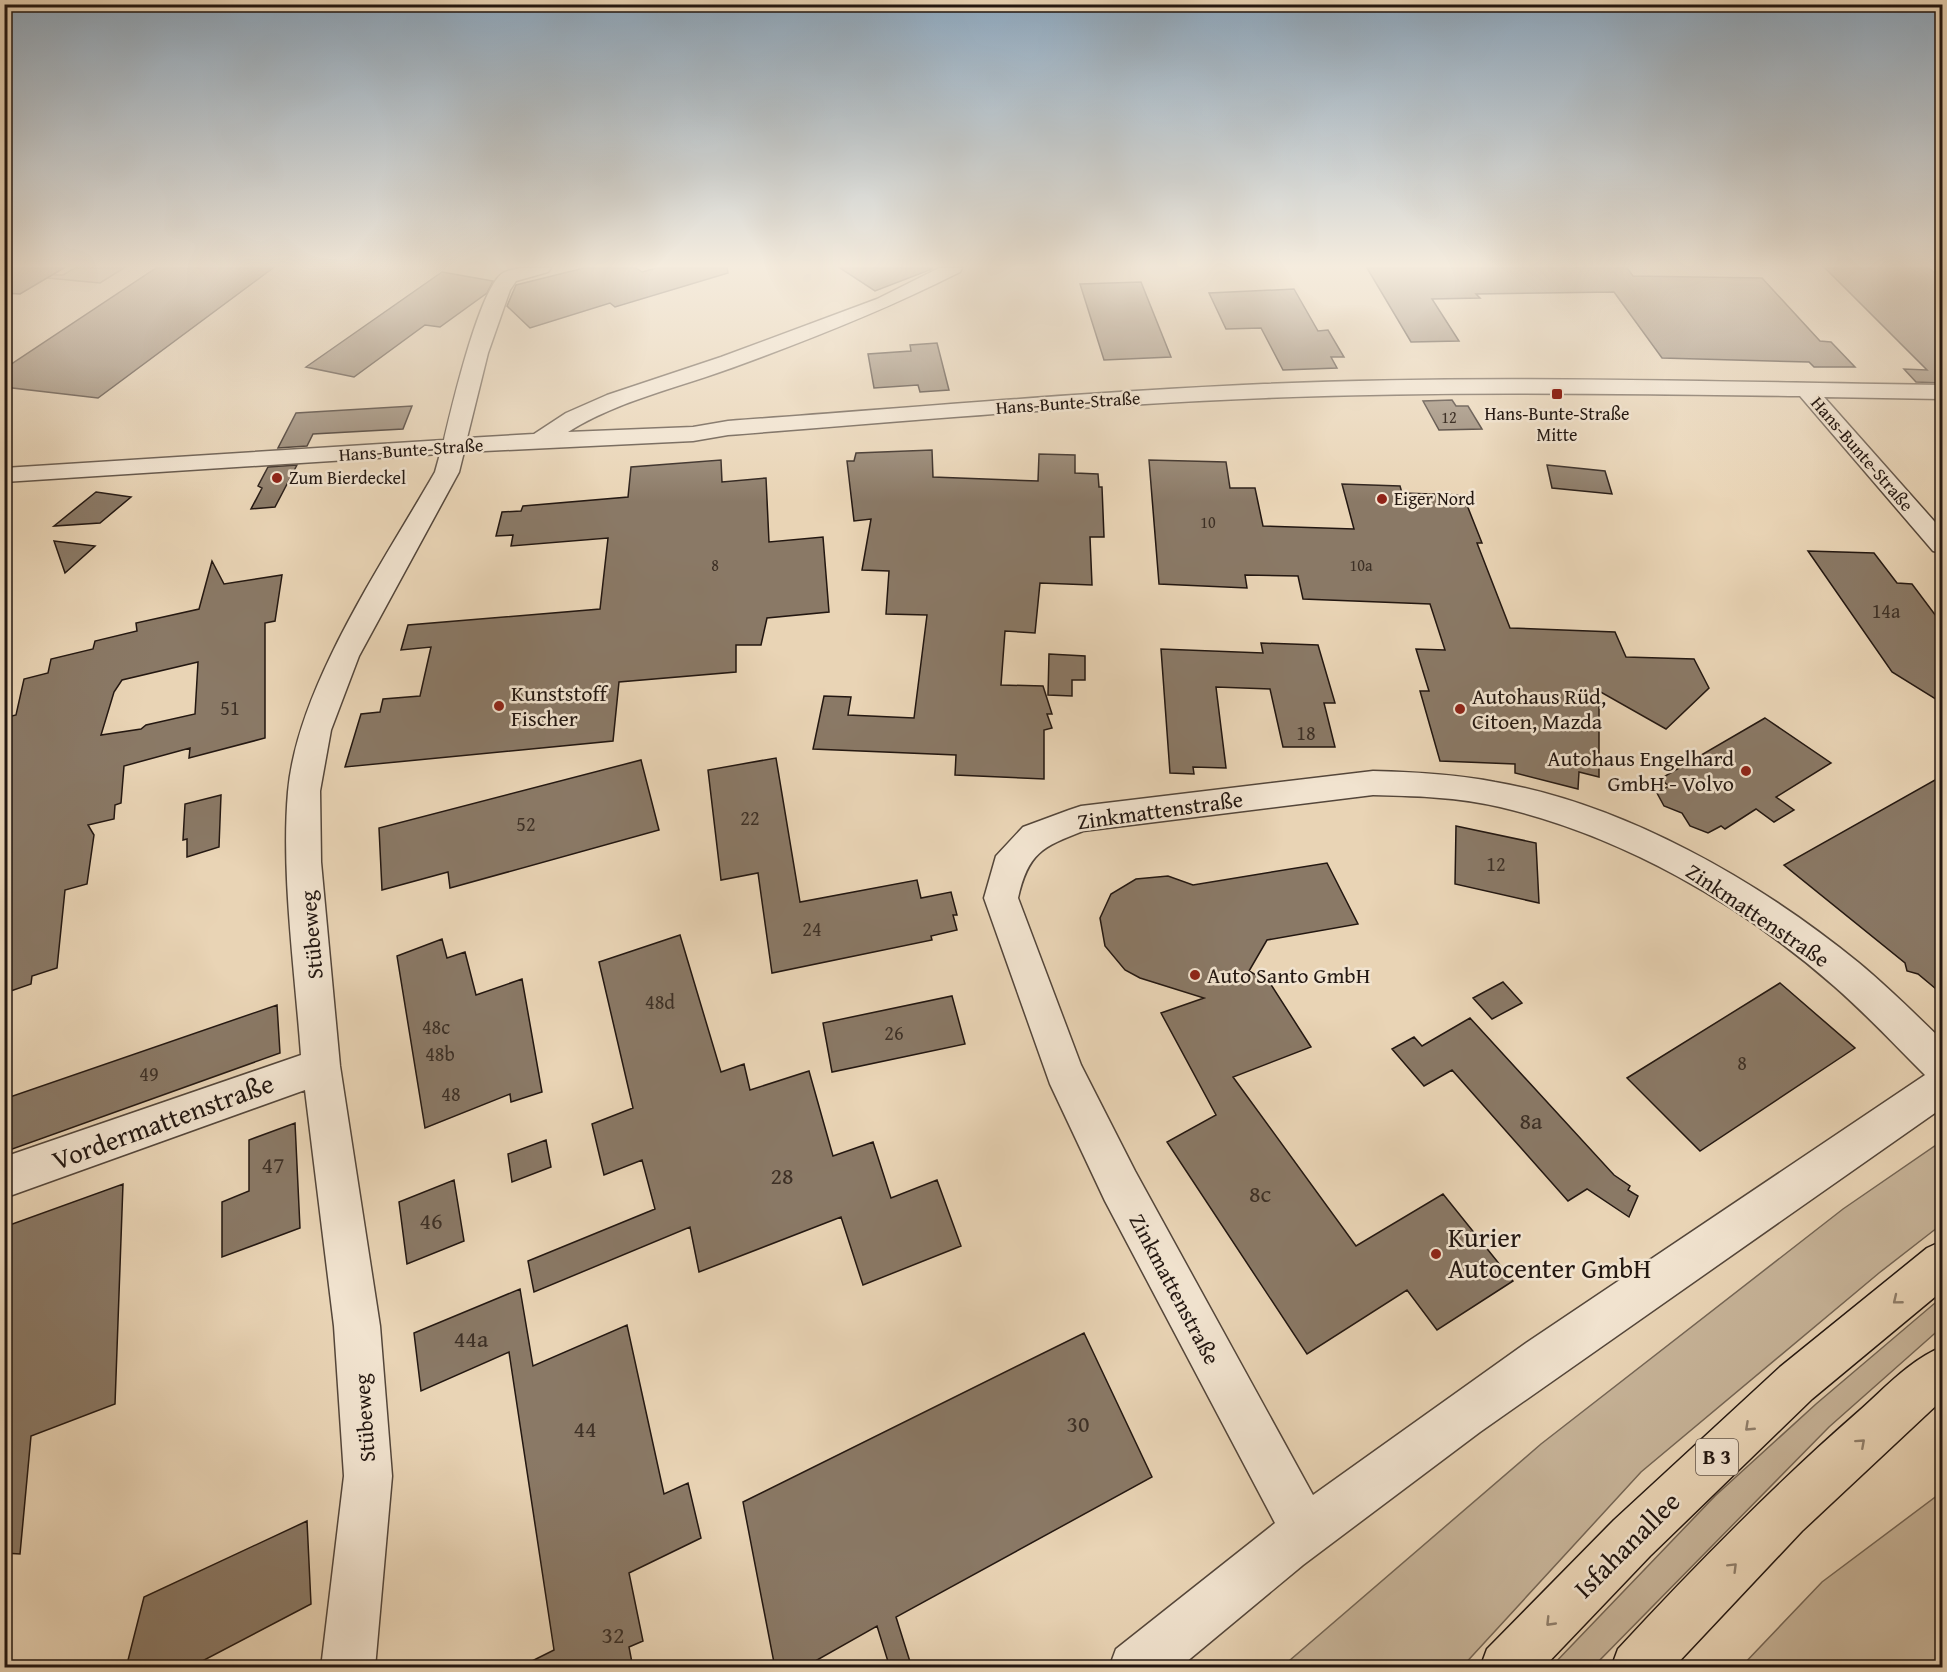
<svg xmlns="http://www.w3.org/2000/svg" width="1947" height="1672" font-family="'Gentium Book Plus',serif">
	<style>
		.green { fill: #c7b499; stroke: #756655; stroke-width: 1.5 }
		.building { fill: #8a7966; stroke: #231711; stroke-width: 1.5; fill-rule: evenodd }
		.lines { fill: none; stroke-linecap: round; stroke-linejoin: round }
		.minor-casing { stroke: #54463a; stroke-width: 3 }
		.highway-casing { stroke: #231711; stroke-width: 3 }
		.minor { fill: #f1e3cf; fill-rule: evenodd }
		.highway { fill: #e9d4b5; fill-rule: evenodd }
		.oneway { stroke: #907f6b }
		.poi-dot { fill: #8f2418; stroke: #f1e3cf; stroke-width: 2 }
		.labels { text-anchor: middle; stroke-width: 5; stroke-linejoin: round; paint-order: stroke }
		.far-number-label { font-size: 16px; fill: #3d3026 }
		.far-street-label { font-size: 18px; fill: #231711; stroke: #f1e3cf }
		.far-poi-label { font-size: 18px; fill: #231711; stroke: #f1e3cf; text-anchor: start }
		.number-label { font-size: 20px; fill: #3d3026 }
		.shield { fill: #f1e3cf; stroke: #61544a; stroke-width: 1.5 }
		.shield-label { font-size: 21px; font-weight: bold; fill: #231711 }
		.poi-label { font-size: 22px; fill: #231711; stroke: #f1e3cf; text-anchor: start }
		.street-label { font-size: 22px; fill: #231711; stroke: #f1e3cf }
		.near-number-label { font-size: 24px; fill: #3d3026 }
		.near-street-label { font-size: 27px; fill: #231711; stroke: #f1e3cf }
		.near-poi-label { font-size: 27px; fill: #231711; stroke: #f1e3cf; text-anchor: start }
	</style>
	<rect width="100%" height="100%" fill="#e9d4b5"/>
	<filter id="stains"><feTurbulence type="fractalNoise" baseFrequency=".00333" numOctaves="4"/><feColorMatrix values="0 0 0 0 .2 0 0 0 0 .09 0 0 0 0 .02 0 0 0 .5 -.17"/></filter>
	<radialGradient id="worn" r=".72"><stop offset=".6" stop-color="#630" stop-opacity="0"/><stop offset="1" stop-color="#630" stop-opacity=".3"/></radialGradient>
	<!-- green -->
	<path class="green" d="M75 268H124L100 283 5 274 63 275Z
		M1942 1141V1224L1879 1273 1641 1472 1462 1667H1282L1541 1444 1843 1209Z
		M1942 1297V1327L1829 1427 1593 1667H1551L1715 1496 1816 1404Z
		M1942 1492V1667H1741L1822 1582Z"/>
	<!-- building -->
	<path class="building" d="M4 268H64L20 294 4 293Z
		M156 268H273L98 398 4 387V369Z
		M584 268H636L642 272 657 268H727L728 273 615 307 610 303 530 328 507 306 516 285Z
		M840 268H932V269L875 291Z
		M1367 268H1627L1633 276 1762 278 1820 341 1831 342 1855 367H1814L1809 362 1662 358 1614 292 1476 294 1480 298 1432 299 1459 341 1411 342Z
		M1825 268H1929L1942 279V383L1916 382 1904 369 1927 370Z
		M442 272 493 281 487 293 440 327 425 325 354 377 306 367Z
		M1141 282 1171 357 1104 360 1080 284Z
		M1294 289 1318 331 1328 330 1344 357H1331L1337 368 1283 370 1261 328 1226 329 1209 293Z
		M937 343 949 390 920 392 918 385 874 388 868 354 911 351 910 345Z
		M1452 400 1456 406H1468L1482 429 1439 430 1423 401Z
		M412 406 403 429 313 434 307 446 278 448 296 413Z
		M932 450 933 477 1038 481 1039 454 1075 455V473L1098 474 1099 487H1102L1104 537H1090L1092 585 1040 583 1035 633 1005 631 1001 685 1043 686 1052 714H1047L1052 728 1044 730V779L955 775 956 755 813 749 824 696 851 697 848 715 914 718 927 615 886 614 889 571 862 570 871 519 854 521 847 461H854L856 453Z
		M721 460 722 482 766 478 769 542 823 537 829 612 767 618 761 645H736V672L619 682 613 741 345 767 361 714 380 712 383 699 420 696 431 647 401 650 408 625 600 609 608 538 511 546 513 535 496 536 502 512 521 511 523 506 628 497 631 467Z
		M1149 460 1226 462 1230 488H1255L1263 526 1354 529 1342 484 1400 486 1402 493 1463 495 1482 543H1477L1510 628 1615 632 1626 657 1694 659 1709 688 1666 729 1599 691V777L1579 772 1578 789 1515 773V764L1440 761 1420 691H1429L1416 649 1445 650 1430 604 1303 599 1298 576 1245 575 1247 588 1159 584Z
		M297 465 275 507 251 509 262 488 258 486 268 467Z
		M1547 465 1605 471 1612 494 1552 488Z
		M96 492 131 497 100 523 54 526Z
		M54 541 95 546 65 573Z
		M1808 551 1874 553 1897 583 1912 584 1942 624V703L1892 672Z
		M212 561 224 584 282 575 275 621 265 623V738L189 758 190 748 124 766 121 803 115 805 114 819 88 825 94 835 87 884 65 890 57 968 32 976 31 984 8 992V985L4 986V718L16 715 24 679 48 673 51 659 93 649 95 641 137 631 136 623 199 609ZM198 662 195 714 146 725 141 729 101 735 114 692 122 680Z
		M1261 643 1318 645 1335 703H1324L1335 747H1283L1270 689 1216 687 1226 768 1193 767 1194 774 1170 773 1161 649 1263 653Z
		M1049 654 1085 656V680H1072V696L1048 695Z
		M1765 718 1831 763 1776 797 1794 810 1774 822 1756 809 1725 829 1721 826 1708 833 1690 826 1682 813 1664 806 1657 793 1669 786 1660 779Z
		M776 758 800 902 917 880 921 898 951 892 957 915H953L957 930 931 936 932 940 772 973 758 873 721 880 708 770Z
		M641 760 659 830 450 888 448 872 382 890 379 828Z
		M1942 776V994L1918 974 1907 971 1905 963 1784 865Z
		M221 795 219 847 187 857V839L183 840 185 804Z
		M1456 826 1536 843 1539 903 1455 884Z
		M1327 863 1358 924 1267 940 1249 971 1270 983 1311 1047 1233 1077 1356 1246 1443 1194 1513 1281 1437 1330 1407 1290 1307 1354 1167 1142 1216 1115 1161 1013 1204 998 1140 978 1125 970 1105 946 1100 918 1111 894 1136 879 1168 876 1193 885Z
		M680 935 721 1072 744 1064 750 1090 809 1071 833 1156 873 1142 891 1198 937 1180 961 1246 863 1285 841 1217 699 1272 690 1227 534 1292 528 1261 655 1209 642 1160 604 1175 592 1124 633 1108 599 962Z
		M442 939 447 958 465 952 476 995 522 979 542 1092 511 1102 510 1094 425 1128 397 956Z
		M1503 982 1522 1003 1492 1019 1473 998Z
		M1780 983 1855 1048 1700 1151 1627 1078Z
		M952 996 965 1044 832 1072 823 1023Z
		M277 1005 280 1053 4 1152V1099Z
		M1470 1018 1614 1175 1630 1186 1628 1190 1638 1196 1629 1217 1587 1189 1568 1201 1452 1070 1424 1086 1392 1049 1414 1037 1422 1046Z
		M295 1123 300 1228 222 1257V1202L249 1191V1140Z
		M546 1140 551 1167 512 1182 508 1154Z
		M454 1180 464 1241 407 1264 399 1202Z
		M123 1184 115 1404 31 1436 20 1554 4 1553V1227Z
		M520 1289 533 1366 627 1325 664 1494 688 1483 701 1538 629 1573 643 1641 629 1647 633 1668H518L554 1650 509 1352 421 1391 414 1333Z
		M1084 1333 1152 1477 896 1617 912 1668H890L877 1626 803 1668H775L743 1502Z
		M307 1521 311 1604 189 1668H126L144 1597Z"/>
	<g class="lines">
		<!-- minor casing -->
		<g class="minor-casing">
			<path id="minor" d="M521 268H551L548 272 516 281 510 290 488 353 467 438 534 434 566 413 607 395 721 357 877 299 939 268H962L960 272C887 309 814 338 737 366 681 387 619 400 568 432L693 427 728 421C907 408 1085 392 1264 384 1490 374 1717 382 1942 385V399L1824 397 1942 530V553L1933 551 1800 396C1622 394 1444 391 1266 398 1086 405 907 421 728 435L693 441 464 452 459 472 359 656 331 730 320 791 321 862 340 1066 380 1326 392 1476 375 1668H321L344 1476 334 1326 305 1090 4 1198V1157L301 1055C295 972 281 874 288 792 297 687 383 563 435 472L440 454 4 482V468L444 440C451 410 480 286 503 273 508 270 516 269 521 268Z
				M1373 771C1414 772 1454 774 1495 782 1624 804 1759 881 1859 963 1888 987 1915 1014 1942 1040V1108L1480 1432 1303 1565 1179 1668H1109L1116 1649 1275 1523 1105 1201 1050 1084 984 898 996 856 1023 827 1069 810 1081 806ZM1373 795C1415 796 1458 797 1500 807 1623 836 1739 903 1834 986 1866 1014 1895 1045 1925 1075L1526 1343 1313 1495 1135 1171 1081 1065 1018 898C1028 853 1042 847 1083 831Z"/>
		</g>
		<!-- highway casing -->
		<g class="highway-casing">
			<path id="highway" d="M1942 1241V1291L1812 1399 1650 1556 1543 1668H1480L1487 1649 1614 1520 1780 1367 1927 1248Z
				M1942 1347V1400L1802 1531 1673 1668H1611L1618 1649C1695 1566 1774 1485 1859 1411 1885 1388 1910 1360 1942 1347Z"/>
		</g>
		<!-- minor -->
		<use href="#minor" class="minor"/>
		<!-- highway -->
		<use href="#highway" class="highway"/>
	</g>
	<!-- one-way arrows -->
	<defs><path id="oneway-chevron" d="M-2-3.5L2.5 0L-2 3.5" fill="none" stroke-width="1.6" stroke-linecap="round" stroke-linejoin="round" transform="scale(1.5)"/></defs>
	<g class="oneway">
		<use href="#oneway-chevron" transform="translate(1897 1300) rotate(141)"/>
		<use href="#oneway-chevron" transform="translate(1749 1427) rotate(137)"/>
		<use href="#oneway-chevron" transform="translate(1861 1443) rotate(-42)"/>
		<use href="#oneway-chevron" transform="translate(1733 1567) rotate(-45)"/>
		<use href="#oneway-chevron" transform="translate(1550 1622) rotate(134)"/>
	</g>
	<!-- sky -->
	<linearGradient id="sky" x2="0" y2="1"><stop stop-color="#8da7bd"/><stop offset="0.53" stop-color="#f5ecde"/><stop offset="1" stop-color="#f5ecde" stop-opacity="0"/></linearGradient>
	<rect width="1947" height="502" fill="url(#sky)"/>
	<!-- markers -->
	<g class="poi-dot">
		<rect x="1551" y="388" width="12" height="12" rx="3"/>
		<circle cx="277" cy="478" r="6"/>
		<circle cx="1382" cy="499" r="6"/>
		<circle cx="499" cy="706" r="6"/>
		<circle cx="1460" cy="709" r="6"/>
		<circle cx="1746" cy="771" r="6"/>
		<circle cx="1195" cy="975" r="6"/>
		<circle cx="1436" cy="1254" r="6"/>
	</g>
	<g class="labels">
		<!-- far-number labels -->
		<g class="far-number-label">
			<text x="1449" y="423">12</text>
			<text x="1208" y="528">10</text>
			<text x="715" y="571">8</text>
			<text x="1361" y="571">10a</text>
		</g>
		<!-- far-street labels -->
		<g class="far-street-label">
			<text transform="translate(1068 403) rotate(-4)" y="6">Hans-Bunte-Straße</text>
			<text transform="translate(411 450) rotate(-4)" y="6">Hans-Bunte-Straße</text>
			<text transform="translate(1862 454) rotate(49)" y="6">Hans-Bunte-Straße</text>
		</g>
		<!-- far-poi labels -->
		<g class="far-poi-label">
			<text x="1557" y="420" text-anchor="middle">Hans-Bunte-Straße<tspan x="1557" dy="21">Mitte</tspan></text>
			<text x="289" y="484">Zum Bierdeckel</text>
			<text x="1394" y="505">Eiger Nord</text>
		</g>
		<!-- number labels -->
		<g class="number-label">
			<text x="1886" y="618">14a</text>
			<text x="230" y="715">51</text>
			<text x="1306" y="740">18</text>
			<text x="750" y="825">22</text>
			<text x="526" y="831">52</text>
			<text x="1496" y="871">12</text>
			<text x="812" y="936">24</text>
			<text x="660" y="1009">48d</text>
			<text x="436" y="1034">48c</text>
			<text x="894" y="1040">26</text>
			<text x="440" y="1061">48b</text>
			<text x="1742" y="1070">8</text>
			<text x="149" y="1081">49</text>
			<text x="451" y="1101">48</text>
		</g>
		<!-- shield labels -->
		<rect class="shield" x="1696" y="1439" width="42" height="36" rx="4.5"/>
		<g class="shield-label">
			<text x="1717" y="1464">B 3</text>
		</g>
		<!-- poi labels -->
		<g class="poi-label">
			<text x="511" y="701">Kunststoff<tspan x="511" dy="25">Fischer</tspan></text>
			<text x="1472" y="704">Autohaus Rüd,<tspan x="1472" dy="25">Citoen, Mazda</tspan></text>
			<text x="1734" y="766" text-anchor="end">Autohaus Engelhard<tspan x="1734" dy="25">GmbH - Volvo</tspan></text>
			<text x="1207" y="983">Auto Santo GmbH</text>
		</g>
		<!-- street labels -->
		<g class="street-label">
			<text transform="translate(1160 810) rotate(-8)" y="8">Zinkmattenstraße</text>
			<text transform="translate(1758 915) rotate(34)" y="8">Zinkmattenstraße</text>
			<text transform="translate(311 935) rotate(-95)" y="8">Stübeweg</text>
			<text transform="translate(1175 1289) rotate(62)" y="8">Zinkmattenstraße</text>
			<text transform="translate(364 1418) rotate(-94)" y="8">Stübeweg</text>
		</g>
		<!-- near-number labels -->
		<g class="near-number-label">
			<text x="1531" y="1129">8a</text>
			<text x="273" y="1173">47</text>
			<text x="782" y="1184">28</text>
			<text x="1260" y="1202">8c</text>
			<text x="431" y="1229">46</text>
			<text x="471" y="1347">44a</text>
			<text x="1078" y="1432">30</text>
			<text x="585" y="1437">44</text>
			<text x="613" y="1643">32</text>
		</g>
		<!-- near-street labels -->
		<g class="near-street-label">
			<text transform="translate(163 1122) rotate(-20)" y="9">Vordermattenstraße</text>
			<text transform="translate(1627 1545) rotate(-45)" y="9">Isfahanallee</text>
		</g>
		<!-- near-poi labels -->
		<g class="near-poi-label">
			<text x="1448" y="1247">Kurier<tspan x="1448" dy="31">Autocenter GmbH</tspan></text>
		</g>
	</g>
	<!-- margin -->
	<rect width="1947" height="1672" fill="none" stroke="#e9d4b5" stroke-width="24"/>
	<rect x="6" y="6" width="1935" height="1660" fill="none" stroke="#231711" stroke-width="3"/>
	<rect x="12" y="12" width="1923" height="1648" fill="none" stroke="#231711" stroke-width="1.5"/>
	<rect width="100%" height="100%" filter="url(#stains)"/>
	<rect width="100%" height="100%" fill="url(#worn)"/>
</svg>
